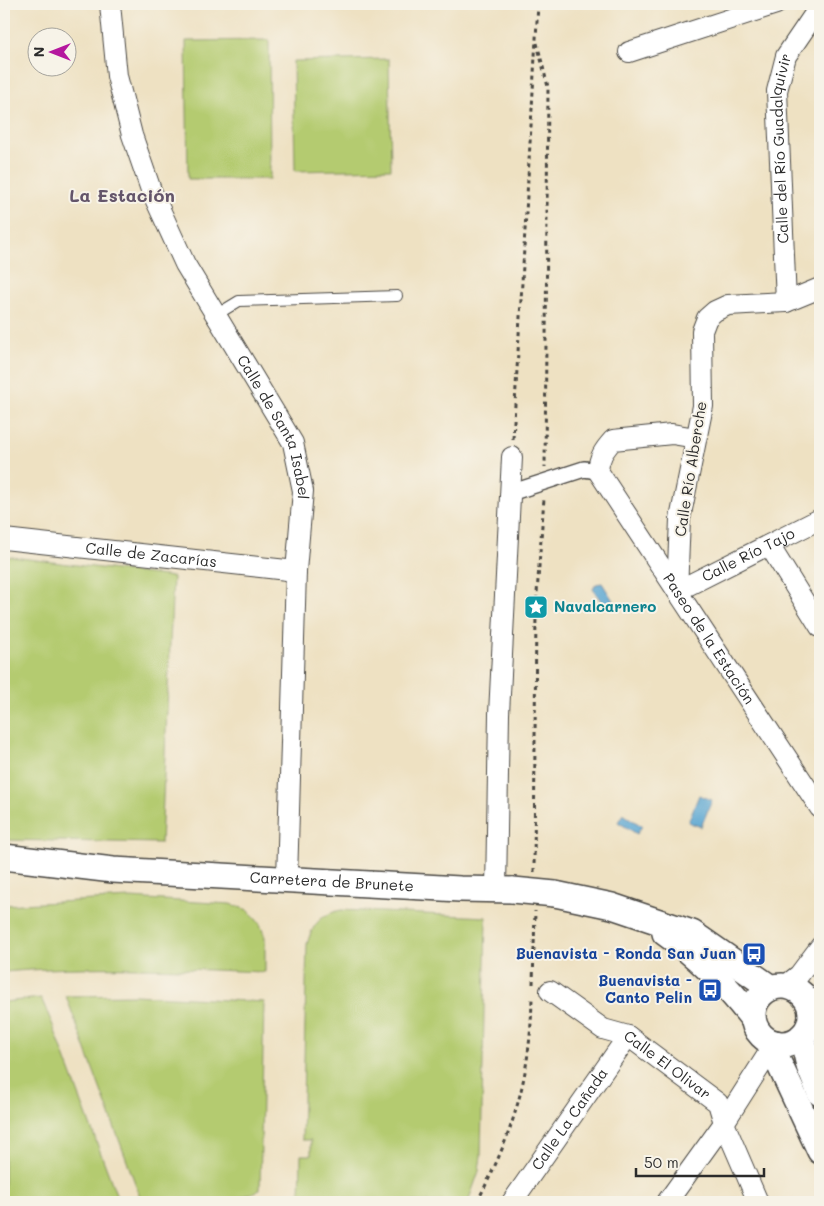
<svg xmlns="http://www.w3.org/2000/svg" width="824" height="1206" font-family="Mali,sans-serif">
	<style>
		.green { fill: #b4cb70; stroke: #707b4e }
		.water { fill: #59a5d1; stroke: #42687e }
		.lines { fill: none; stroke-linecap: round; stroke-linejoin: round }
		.service-casing { stroke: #484642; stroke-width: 12 }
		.pedestrian-casing { stroke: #484642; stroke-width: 18 }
		.minor-casing { stroke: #484642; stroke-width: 22 }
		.tertiary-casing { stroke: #484642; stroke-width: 28 }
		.path { stroke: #484642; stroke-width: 3; stroke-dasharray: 4 4; stroke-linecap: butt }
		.service { stroke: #fff; stroke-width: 10 }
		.pedestrian { stroke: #fff; stroke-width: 15 }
		.minor { stroke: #fff; stroke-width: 20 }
		.tertiary { stroke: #fff; stroke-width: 25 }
		.tertiary-bridge-casing { stroke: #484642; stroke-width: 28; stroke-linecap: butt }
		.tertiary-bridge { stroke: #fff; stroke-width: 25 }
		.labels { text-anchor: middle; stroke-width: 4; stroke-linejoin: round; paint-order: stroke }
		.street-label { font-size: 15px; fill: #2b2b2b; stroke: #f7f3e8 }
		.culture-label { font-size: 15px; font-weight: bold; fill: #0d838f; stroke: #f7f3e8; text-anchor: start }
		.transit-label { font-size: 15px; font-weight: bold; fill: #164399; stroke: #f7f3e8; text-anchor: end }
		.quarter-label { font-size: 18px; font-weight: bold; fill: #64556a; stroke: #f7f3e8 }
	</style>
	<rect width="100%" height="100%" fill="#f7f3e8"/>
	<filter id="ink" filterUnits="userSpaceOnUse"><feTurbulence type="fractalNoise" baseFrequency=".02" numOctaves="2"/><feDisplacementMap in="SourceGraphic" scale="10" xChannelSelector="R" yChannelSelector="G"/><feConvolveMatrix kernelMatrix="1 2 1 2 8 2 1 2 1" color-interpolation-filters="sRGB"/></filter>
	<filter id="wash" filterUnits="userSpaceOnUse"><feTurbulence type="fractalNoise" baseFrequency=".0096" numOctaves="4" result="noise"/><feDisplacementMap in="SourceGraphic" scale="20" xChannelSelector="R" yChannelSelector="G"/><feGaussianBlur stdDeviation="1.12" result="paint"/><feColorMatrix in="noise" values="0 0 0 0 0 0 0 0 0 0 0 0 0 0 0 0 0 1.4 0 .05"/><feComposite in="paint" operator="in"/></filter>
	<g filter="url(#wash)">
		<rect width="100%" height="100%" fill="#eee1c2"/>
		<!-- green -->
		<path class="green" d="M269 40 270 179H188L186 41Z
			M389 59 391 169 295 171 293 61Z
			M4 556 173 577 161 843 4 840Z
			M130 898 230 904 248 910 260 924 265 937V972C178 969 91 964 4 972V905Z
			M341 910 486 917 481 1156 479 1171 468 1202H300L301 1155H311V1140H302L307 944C313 924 320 915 341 910Z
			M135 995 264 1002 260 1190 228 1202H142L66 996Z
			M41 998 52 1023 119 1202H4V1002Z"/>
		<!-- water -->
		<path class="water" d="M602 583 614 602 605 607 593 589 596 584Z
			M699 795 712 800 701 827 688 822Z
			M623 814 642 826 637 834 618 822Z"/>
	</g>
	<g filter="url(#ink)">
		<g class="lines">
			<!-- service casing -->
			<g class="service-casing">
				<path id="service" d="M216 315 239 301 397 296"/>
			</g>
			<!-- pedestrian casing -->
			<g class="pedestrian-casing">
				<path id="pedestrian" d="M510 493 584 469 598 471"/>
			</g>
			<!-- minor casing -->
			<g class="minor-casing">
				<g id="minor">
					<path id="s1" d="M110 4 117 76 132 135 151 190 185 264 293 443 303 491 296 571 287 880"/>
					<path d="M629 52 776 4"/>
					<path id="s2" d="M820 288 786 302 728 305 715 311 707 318 702 331 703 406 680 519 677 591 820 519"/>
					<path id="s3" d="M786 302 777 91 786 56 820 6"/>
					<path id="s4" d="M696 438 672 434 613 440C604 450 599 457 598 471L820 808"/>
					<path id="s5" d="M4 539 296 571"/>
					<path d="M769 545 820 627"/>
					<path d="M496 890 499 714 512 457"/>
					<path d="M785 986 799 975 820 947"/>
					<path id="s6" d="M550 991 603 1029 628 1036 718 1103 724 1123 758 1202"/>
					<path d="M810 1012 820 996"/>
					<path id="s7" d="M512 1202 628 1036"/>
					<path d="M667 1202 724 1123 775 1043"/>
				</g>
			</g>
			<!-- tertiary casing -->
			<g class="tertiary-casing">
				<g id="tertiary">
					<path id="s8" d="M4 857 113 870 460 889 513 890"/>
					<path d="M555 894 612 906 692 933 771 988"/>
					<path d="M665 933C698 956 728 987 753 1019"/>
					<circle cx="782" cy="1015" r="29"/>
					<path d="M802 1036 809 1066 820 1093"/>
					<path d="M775 1043 776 1057 820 1151"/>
				</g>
			</g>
			<!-- path -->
			<path class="path" d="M537 43 548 87 545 467
				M513 439 538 4
				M534 872 536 607 544 498
				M533 984 535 911
				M477 1202C514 1132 531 1075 532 996"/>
			<!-- service -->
			<use href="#service" class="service"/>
			<!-- pedestrian -->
			<use href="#pedestrian" class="pedestrian"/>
			<!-- minor -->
			<use href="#minor" class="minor"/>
			<!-- tertiary -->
			<use href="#tertiary" class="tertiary"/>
			<!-- tertiary-bridge casing -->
			<g class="tertiary-bridge-casing">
				<path id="tertiary-bridge" d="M513 890 555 894"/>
			</g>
			<!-- tertiary-bridge -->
			<use href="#tertiary-bridge" class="tertiary-bridge"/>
		</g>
	</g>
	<!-- icons -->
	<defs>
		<g id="sight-square" transform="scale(1.25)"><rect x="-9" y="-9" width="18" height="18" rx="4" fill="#0f9aa8" stroke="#f7f3e8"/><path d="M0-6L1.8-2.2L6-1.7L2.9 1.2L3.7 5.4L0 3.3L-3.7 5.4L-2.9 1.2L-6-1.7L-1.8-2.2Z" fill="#fff"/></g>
		<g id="bus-square" transform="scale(1.25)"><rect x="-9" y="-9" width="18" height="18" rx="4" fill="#1a4fb4" stroke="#f7f3e8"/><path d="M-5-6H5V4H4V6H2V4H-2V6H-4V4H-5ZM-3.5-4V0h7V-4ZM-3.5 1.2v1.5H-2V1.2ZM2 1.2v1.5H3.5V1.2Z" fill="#fff"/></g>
	</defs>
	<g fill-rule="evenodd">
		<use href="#sight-square" x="536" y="607"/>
		<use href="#bus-square" x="754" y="954"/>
		<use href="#bus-square" x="710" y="990"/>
	</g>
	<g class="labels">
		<!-- street labels -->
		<g class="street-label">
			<text dy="5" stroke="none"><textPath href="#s3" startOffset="154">Calle del Río Guadalquivir</textPath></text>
			<text dy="5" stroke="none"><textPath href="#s1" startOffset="460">Calle de Santa Isabel</textPath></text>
			<text transform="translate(691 469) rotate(-81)" y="5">Calle Río Alberche</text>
			<text dy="5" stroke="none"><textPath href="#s5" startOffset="148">Calle de Zacarías</textPath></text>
			<text dy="5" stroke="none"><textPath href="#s2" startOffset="476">Calle Río Tajo</textPath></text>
			<text dy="5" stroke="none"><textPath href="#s4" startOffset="320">Paseo de la Estación</textPath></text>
			<text dy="5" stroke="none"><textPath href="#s8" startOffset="329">Carretera de Brunete</textPath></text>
			<text dy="5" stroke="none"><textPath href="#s6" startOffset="140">Calle El Olivar</textPath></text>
			<text dy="5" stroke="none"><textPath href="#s7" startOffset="101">Calle La Cañada</textPath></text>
		</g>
		<!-- culture labels -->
		<g class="culture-label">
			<text x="554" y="612">Navalcarnero</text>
		</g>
		<!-- transit labels -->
		<g class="transit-label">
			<text x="736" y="959">Buenavista - Ronda San Juan</text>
			<text x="692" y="986">Buenavista -<tspan x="692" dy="17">Canto Pelin</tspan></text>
		</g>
		<!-- quarter labels -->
		<g class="quarter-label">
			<text x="122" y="202">La Estación</text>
		</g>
	</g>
	<!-- margin -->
	<rect width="824" height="1206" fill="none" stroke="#f7f3e8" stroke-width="20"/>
	<!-- north arrow -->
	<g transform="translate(52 52) rotate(270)"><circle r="24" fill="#f7f3e8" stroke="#a5a39c"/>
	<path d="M0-4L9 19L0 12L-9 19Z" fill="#b5179e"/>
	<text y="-8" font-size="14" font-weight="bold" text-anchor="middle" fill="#2b2b2b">N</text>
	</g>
	<!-- scale -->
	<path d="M636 1168v8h128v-8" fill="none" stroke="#2b2b2b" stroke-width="2.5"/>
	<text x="644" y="1168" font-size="15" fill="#2b2b2b" stroke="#f7f3e8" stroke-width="4" paint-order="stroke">50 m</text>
</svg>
